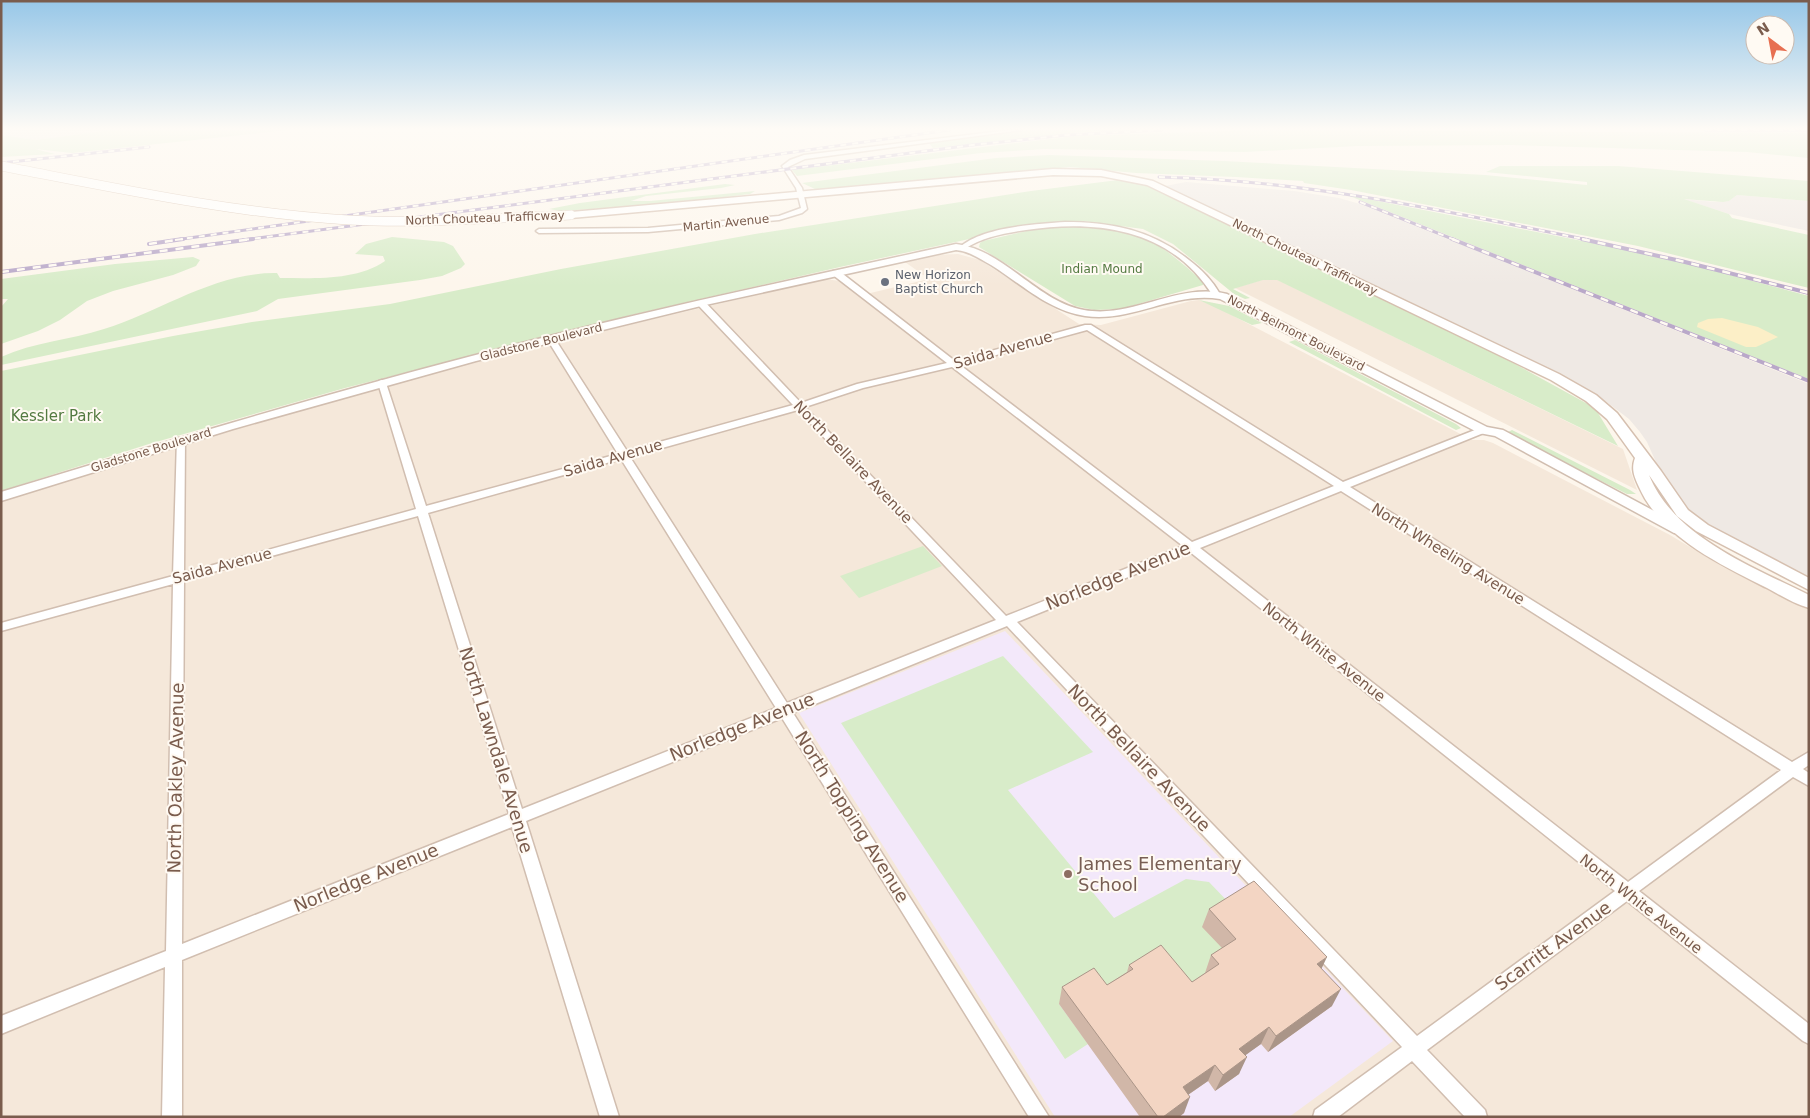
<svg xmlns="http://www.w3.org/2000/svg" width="1810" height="1118" font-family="'DejaVu Sans',sans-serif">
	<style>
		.residential { fill: #f5e8da }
		.industrial { fill: #efe9e4 }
		.education { fill: #f3e8fa }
		.green { fill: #d8ecc9 }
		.sand { fill: #fcefc7 }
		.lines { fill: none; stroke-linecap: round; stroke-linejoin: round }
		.minor-casing { stroke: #d1beb0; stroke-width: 3 }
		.tertiary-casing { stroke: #d1beb0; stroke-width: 3 }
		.secondary-casing { stroke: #d6c0b0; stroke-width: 3 }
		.minor { fill: #fff; fill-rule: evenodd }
		.tertiary { fill: #fff; fill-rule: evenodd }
		.secondary { fill: #fff; fill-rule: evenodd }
		.rail-far1-casing { stroke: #b9a8c9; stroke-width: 3 }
		.rail-casing { stroke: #b9a8c9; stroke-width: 4 }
		.rail-far1 { stroke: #fffaf3; stroke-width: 2; stroke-dasharray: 6; stroke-linecap: butt }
		.rail { stroke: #fffaf3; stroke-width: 2.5; stroke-dasharray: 8; stroke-linecap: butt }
		.secondary-bridge-casing { stroke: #d6c0b0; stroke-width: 10; stroke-linecap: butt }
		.secondary-bridge { stroke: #fff; stroke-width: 9 }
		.wall { fill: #d1b7a8 }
		.shaded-wall { fill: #aa9588 }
		.building { fill: #f3d5c3; stroke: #aa9588 }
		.worship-dot { fill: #6b7280; stroke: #fffaf3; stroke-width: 2 }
		.education-dot { fill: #8d6e63; stroke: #fffaf3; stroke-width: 2 }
		.labels { text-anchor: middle; stroke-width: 4; stroke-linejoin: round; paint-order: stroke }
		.far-street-label { font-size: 12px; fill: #7a5c4d; stroke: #fffaf3 }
		.far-park-label { font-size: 12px; fill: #537a41; stroke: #fffaf3 }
		.far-worship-label { font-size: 12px; fill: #5b616d; stroke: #fffaf3; text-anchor: start }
		.street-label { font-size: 15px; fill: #7a5c4d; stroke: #fffaf3 }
		.park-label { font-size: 15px; fill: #537a41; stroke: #fffaf3 }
		.near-street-label { font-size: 18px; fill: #7a5c4d; stroke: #fffaf3 }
		.near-education-label { font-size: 18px; fill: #785e54; stroke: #fffaf3; text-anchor: start }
	</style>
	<rect width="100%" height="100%" fill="#fdf6ec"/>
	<!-- residential -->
	<path class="residential" d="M958 254 980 260 1079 324 1101 325 1191 301 1199 300 1214 306 1472 440H1484L1493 443 1670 535 1723 567 1809 610V1117H1V501L309 406 504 354 825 279 840 281 858 296 929 279 905 262 935 255Z
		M1272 277 1623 449 1637 490 1235 288Z"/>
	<!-- industrial -->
	<path class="industrial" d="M1 130H111L36 140 1 135Z
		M1186 182 1294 191 1339 198 1360 204 1809 384V577L1714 529 1692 514 1668 489 1647 442 1640 432 1629 419 1604 400 1574 382 1165 186Z
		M1737 195 1809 201V231L1729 214 1683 199 1715 202 1729 201Z"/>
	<!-- education -->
	<path class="education" d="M1005 631 1393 1041 1289 1117H1055L799 713Z"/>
	<!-- green -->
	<path class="green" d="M111 130H289L72 153 35 149 55 154 1 157V135L36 140Z
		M1032 130H1130L1082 132 933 148 929 143Z
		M1260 130 1809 133V158L1747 152 1511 145 1357 146 1245 152 1044 149 981 153 797 176 792 170 1075 136Z
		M1049 155 1224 161 1485 175 1587 185V182L1486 172 1500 166H1618L1809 181V201L1737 195 1729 201 1723 202 1684 199 1729 214 1732 218 1809 235V288L1638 246 1351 190 1304 183 1303 181 1236 177 1136 173 1070 167 824 190 815 189 802 183 996 158Z
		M1126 179 1140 182 1506 359 1595 408 1618 446 1277 280H1263L1233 289 1250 298 1245 299 1234 294 1173 244 1143 229 1083 221 1025 227 840 267 631 315 345 388 149 444 1 491V371L173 336 252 322 390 304 561 269 755 234 1031 191Z
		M725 184 735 185 721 188 646 196 631 201H650L755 191 750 194 667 204 561 211 549 209 580 203Z
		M1347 195 1659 256 1809 296V379Z
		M1078 225C1092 227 1107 227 1121 230 1154 237 1179 260 1203 282V285L1121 309 1094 310 1075 306 979 247 980 243 983 241 1031 230Z
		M392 237 444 242 453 246 465 264 461 268 442 276 420 280 278 299 257 311 1 365V357C34 342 70 340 104 329 161 311 215 272 277 273L280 278C314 278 356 281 385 261L383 256 355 254 366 244Z
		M193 257 200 260 196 266 173 275 113 291 87 301 60 320 38 331 1 344V307L8 299H1V279L115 264Z
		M1199 300 1229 306 1262 323 1252 325Z
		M1295 340 1456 424 1461 428 1456 430 1289 342Z
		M1512 430 1630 490 1636 494H1627L1506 433Z
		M923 546 942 566 859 598 840 576Z
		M1003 656 1093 752 1008 790 1114 918 1186 879 1209 882 1233 907 1229 957 1205 973 1186 999 1125 982 1059 1004 1088 1044 1065 1059 841 723Z"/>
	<!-- sand -->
	<path class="sand" d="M1722 318 1758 327 1778 337 1756 347H1746L1697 327 1698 323 1708 319Z"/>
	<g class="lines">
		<!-- minor casing -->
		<g class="minor-casing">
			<path id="minor" d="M1009 130H1022L805 159 788 167 802 188 807 209 802 213 779 220 648 232 539 233 536 231 539 229 648 228 779 216 801 208 796 188 782 166 790 160 804 155Z
				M1065 222C1111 222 1152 230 1189 260 1201 269 1212 280 1220 294L1213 296C1172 229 1097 219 1026 230 1005 233 983 237 964 249L959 248C981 227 1036 224 1065 222Z
				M833 271H839L955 361 1085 325H1091L1343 482 1480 428H1486V432L1350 487 1792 762 1809 752V765L1803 769 1809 773V786L1793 777 1639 891 1809 1024V1044L1803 1041 1627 901 1427 1050 1485 1110 1487 1117H1465L1412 1061 1338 1117H1313L1315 1110 1402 1047 1007 626 793 713 1049 1117H1029L782 718 526 821 619 1117H600L512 827 182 960V1117H162L165 967 1 1034V1016L166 951 173 584 1 631V623L173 576 177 438H183L185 440 184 573 416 509 378 383 379 381 382 380 386 383 426 506 618 454 547 339 548 337 555 339 627 451 793 405 698 305V301H704L801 403 857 384 947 363 833 275ZM1087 330 1334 486 1192 542 960 365ZM952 367 1183 546 1006 616 805 407 863 388ZM798 410 996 620 787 703 630 457ZM621 459 776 708 522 809 428 513ZM1341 491 1781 770 1628 882 1200 548ZM418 516 509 814 182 944 184 580ZM1190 552 1615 891 1417 1036 1017 622Z"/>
		</g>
		<!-- tertiary casing -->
		<g class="tertiary-casing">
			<path id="tertiary" d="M956 244C1005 250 1036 301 1084 310 1133 319 1177 282 1227 294L1487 427 1503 430 1684 527 1686 530 1684 533H1674L1495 436 1479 433 1220 299C1173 291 1132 323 1085 316 1049 311 1020 283 991 265 980 259 969 251 956 250L701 306 476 361 233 429 1 501V492C156 445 311 398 468 357 629 314 793 280 956 244Z"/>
		</g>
		<!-- secondary casing -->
		<g class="secondary-casing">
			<path id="secondary" d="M1053 169 1101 170 1153 181 1559 374 1596 395 1617 413 1661 471 1688 510 1708 525 1809 578V590L1696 531 1677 516 1649 475C1674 537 1753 567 1809 595V608C1794 604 1780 595 1767 588 1721 565 1661 537 1639 487 1634 476 1631 469 1635 458L1607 419 1586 401 1551 380 1147 185 1101 176 1053 175 571 218 566 215 571 212Z"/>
		</g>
		<!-- minor -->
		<use href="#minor" class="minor"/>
		<!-- tertiary -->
		<use href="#tertiary" class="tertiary"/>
		<!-- secondary -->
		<use href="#secondary" class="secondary"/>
		<!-- rail-far1 casing -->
		<g class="rail-far1-casing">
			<path id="rail-far1" d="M1705 130H1809
				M1 163 149 147
				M1159 177C1304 180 1446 211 1588 240
				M1360 202 1455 240
				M175 240 949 130
				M243 240 972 145 1067 135 1162 130"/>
		</g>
		<!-- rail casing -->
		<g class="rail-casing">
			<path id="rail" d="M1452 239 1809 381
				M1582 239 1681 261 1809 293
				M149 244 183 239
				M1 272 253 239"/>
		</g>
		<!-- rail-far1 -->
		<use href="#rail-far1" class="rail-far1"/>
		<!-- rail -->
		<use href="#rail" class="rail"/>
		<!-- secondary-bridge casing -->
		<g class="secondary-bridge-casing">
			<path id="secondary-bridge" d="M1 166C116 188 231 213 348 220 422 224 497 218 571 215"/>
		</g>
		<!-- secondary-bridge -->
		<use href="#secondary-bridge" class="secondary-bridge"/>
	</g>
	<!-- wall -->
	<path class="wall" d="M1209 909 1321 969 1332 1006 1268 1052 1261 1044 1245 1055 1239 1074 1215 1091 1208 1081 1188 1095 1184 1113 1179 1117H1140L1059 1004 1062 987 1107 985 1127 972 1129 965 1192 982 1205 973 1211 955 1222 948 1202 927Z"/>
	<!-- shaded-wall -->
	<path class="shaded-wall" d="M1327 957 1319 974 1317 964Z
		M1341 989 1332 1006 1268 1052 1276 1036Z
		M1269 1027 1261 1044 1232 1065 1239 1049Z
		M1247 1057 1239 1074 1215 1091 1223 1075Z
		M1215 1065 1208 1081 1176 1103 1183 1087Z
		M1190 1097 1184 1113 1179 1117H1163Z"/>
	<!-- building -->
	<path class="building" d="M1254 881 1327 957 1317 964 1341 989 1276 1036 1269 1027 1239 1049 1247 1057 1223 1075 1215 1065 1183 1087 1190 1097 1163 1117H1158L1062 987 1094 968 1107 985 1133 969 1129 965 1161 945 1192 982 1219 964 1211 955 1236 939 1209 909Z"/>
	<!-- sky -->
	<linearGradient id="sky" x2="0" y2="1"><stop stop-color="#97c7e8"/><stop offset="0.45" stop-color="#fefbf6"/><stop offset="1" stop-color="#fefbf6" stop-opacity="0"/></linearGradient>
	<rect width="1810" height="286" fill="url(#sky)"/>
	<!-- markers -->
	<circle class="worship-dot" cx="885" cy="282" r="5"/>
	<circle class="education-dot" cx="1068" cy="874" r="5"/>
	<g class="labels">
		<!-- far-street labels -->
		<g class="far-street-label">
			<text transform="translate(485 218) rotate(-2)" y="4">North Chouteau Trafficway</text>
			<text transform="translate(726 223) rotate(-6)" y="4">Martin Avenue</text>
			<text transform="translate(1305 257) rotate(26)" y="4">North Chouteau Trafficway</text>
			<text transform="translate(1296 333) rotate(27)" y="4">North Belmont Boulevard</text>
			<text transform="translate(541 342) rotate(-14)" y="4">Gladstone Boulevard</text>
			<text transform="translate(151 450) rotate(-17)" y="4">Gladstone Boulevard</text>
		</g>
		<!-- far-park labels -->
		<g class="far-park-label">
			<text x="1102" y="273">Indian Mound</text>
		</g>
		<!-- far-worship labels -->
		<g class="far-worship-label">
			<text x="895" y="279">New Horizon<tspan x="895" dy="14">Baptist Church</tspan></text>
		</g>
		<!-- street labels -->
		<g class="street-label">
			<text transform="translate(1003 350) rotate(-16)" y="5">Saida Avenue</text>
			<text transform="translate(613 458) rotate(-16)" y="5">Saida Avenue</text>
			<text transform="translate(853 462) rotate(46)" y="5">North Bellaire Avenue</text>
			<text transform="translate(1448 554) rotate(32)" y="5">North Wheeling Avenue</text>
			<text transform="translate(222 566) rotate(-15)" y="5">Saida Avenue</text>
			<text transform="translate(1324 652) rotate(38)" y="5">North White Avenue</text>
			<text transform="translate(1641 904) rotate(38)" y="5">North White Avenue</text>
		</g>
		<!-- park labels -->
		<g class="park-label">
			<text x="56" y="421">Kessler Park</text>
		</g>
		<!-- near-street labels -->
		<g class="near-street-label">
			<text transform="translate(1118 576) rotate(-22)" y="6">Norledge Avenue</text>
			<text transform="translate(742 727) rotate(-22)" y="6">Norledge Avenue</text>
			<text transform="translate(496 750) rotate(73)" y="6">North Lawndale Avenue</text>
			<text transform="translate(1139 758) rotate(46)" y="6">North Bellaire Avenue</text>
			<text transform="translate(176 778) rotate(-89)" y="6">North Oakley Avenue</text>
			<text transform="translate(852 817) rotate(58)" y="6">North Topping Avenue</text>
			<text transform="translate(366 878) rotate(-22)" y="6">Norledge Avenue</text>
			<text transform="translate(1553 946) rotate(-36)" y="6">Scarritt Avenue</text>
		</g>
		<!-- near-education labels -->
		<g class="near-education-label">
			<text x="1078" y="870">James Elementary<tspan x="1078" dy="21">School</tspan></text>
		</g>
	</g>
	<!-- border -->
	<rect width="1810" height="1118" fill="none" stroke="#7a5c4d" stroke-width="5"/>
	<!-- north arrow -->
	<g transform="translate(1770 40) rotate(328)"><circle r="24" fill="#fffaf3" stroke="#cabbb1"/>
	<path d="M0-4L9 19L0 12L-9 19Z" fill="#e76f51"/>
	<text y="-8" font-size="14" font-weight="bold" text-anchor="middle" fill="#7a5c4d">N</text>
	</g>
</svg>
